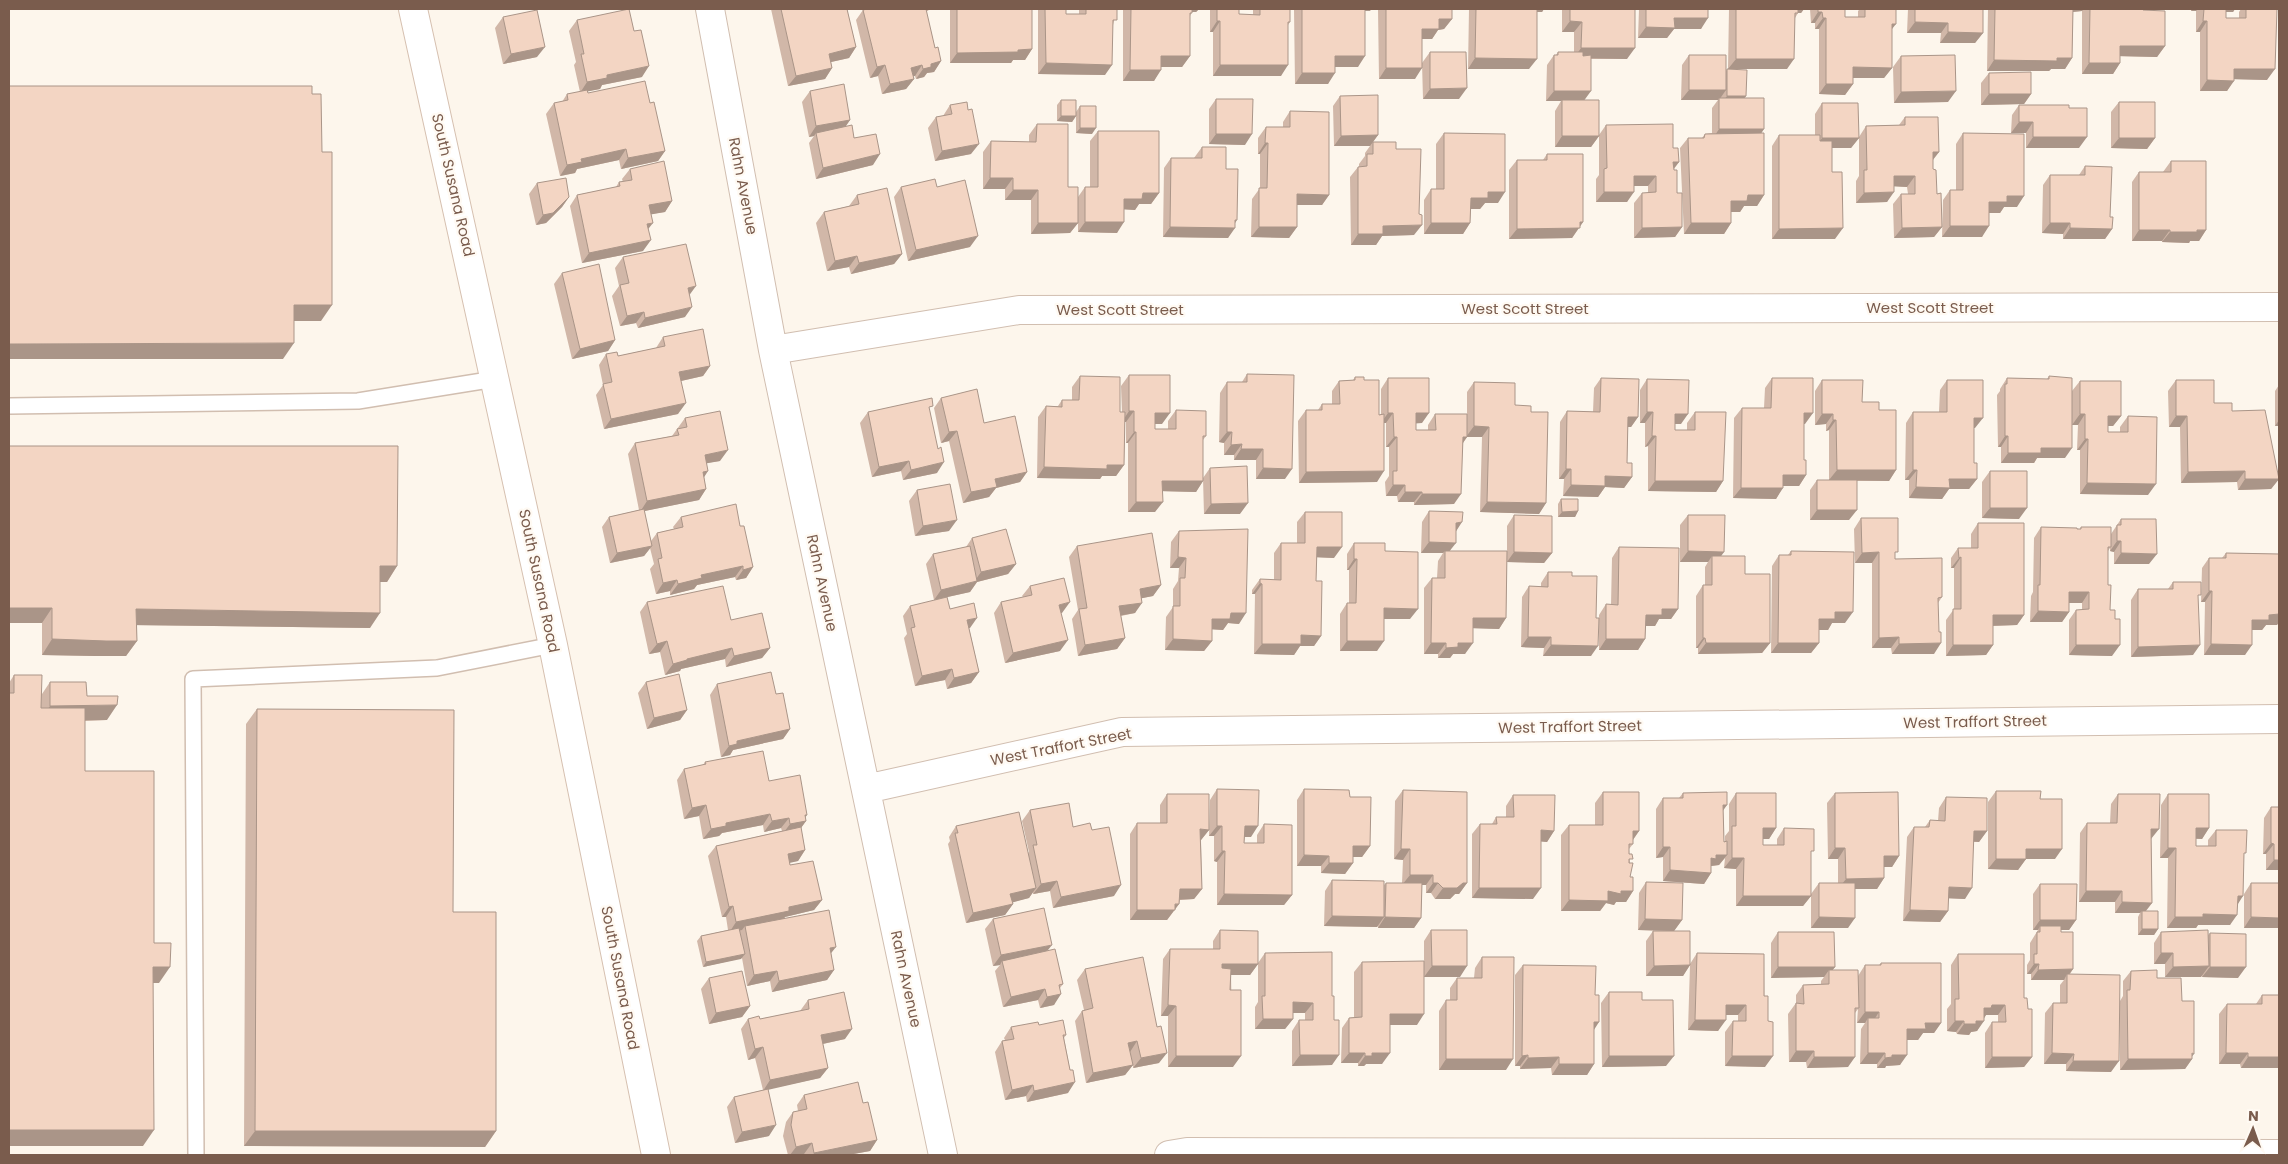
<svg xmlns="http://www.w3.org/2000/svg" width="2288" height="1164" font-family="Poppins,sans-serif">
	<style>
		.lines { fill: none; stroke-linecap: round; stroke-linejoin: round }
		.lane-casing { stroke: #d1beb0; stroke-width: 18 }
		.street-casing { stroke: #d1beb0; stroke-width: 30 }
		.secondary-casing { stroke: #d6c0b0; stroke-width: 30 }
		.lane { stroke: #fff; stroke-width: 15 }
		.street { stroke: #fff; stroke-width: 28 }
		.secondary { stroke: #fff; stroke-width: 28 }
		.wall { fill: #d1b7a8 }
		.shaded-wall { fill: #aa9588 }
		.building { fill: #f3d5c3; stroke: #aa9588 }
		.labels { text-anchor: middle; stroke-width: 4.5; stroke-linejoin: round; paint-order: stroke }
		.street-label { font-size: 15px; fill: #7a5c4d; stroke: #fffaf3 }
	</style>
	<rect width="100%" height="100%" fill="#fdf6ec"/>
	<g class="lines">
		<!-- lane casing -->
		<g class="lane-casing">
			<path id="lane" d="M9 406 358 401 495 379
				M196 1155 193 679 437 668 553 645"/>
		</g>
		<!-- street casing -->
		<g class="street-casing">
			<path id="street" d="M710 9 773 350 943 1155
				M773 350 1019 310 2279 307
				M866 789 1122 732 2279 719
				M1169 1155 1187 1152 2279 1154"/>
		</g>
		<!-- secondary casing -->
		<g class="secondary-casing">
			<path id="secondary" d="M413 9 553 645 656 1155"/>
		</g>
		<!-- lane -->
		<use href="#lane" class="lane"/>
		<!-- street -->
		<use href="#street" class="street"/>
		<!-- secondary -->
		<use href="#secondary" class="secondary"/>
	</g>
	<!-- wall -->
	<path class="wall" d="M771 9H847L856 47 849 58 831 62 832 68 825 79 788 86Z
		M867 9H929L928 11H926L935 48 941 61 934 72 927 73 924 77 916 79 915 76H913L914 79 906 89 882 94 878 76 870 78 856 20 863 10Z
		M950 9H1032V49L1025 60H1013L1011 63H950Z
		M1038 9H1066V14H1079V9H1117L1113 25 1105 75 1038 74Z
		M1123 9H1199L1196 12H1192L1190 16V56L1182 67H1161L1154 81H1123Z
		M1208 9H1239V14L1253 15V9H1290V22L1288 25 1281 76H1213V32H1210V9Z
		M1294 9H1371L1370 11H1365L1358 67H1335L1328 84H1295Z
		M1378 9H1452V19L1444 29 1438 30 1432 39H1422L1415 79H1379Z
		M1469 9H1544L1542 12H1537L1529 69H1468Z
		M1562 9H1635L1627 59H1591L1584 100 1599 135 1606 125 1673 148 1679 162 1674 169 1682 227 1675 237 1634 238V203L1642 193H1648V186H1634L1627 202H1596V179L1599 175V136L1591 147H1555V111L1561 101H1546L1547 65 1554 55H1556L1558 52H1574V32H1562Z
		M1639 9H1708L1701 29H1674L1667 38H1638Z
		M1729 9H1804L1801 13H1798L1795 18 1787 69H1728Z
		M1810 9H1852H1845V17H1858V11L1860 9H1896L1892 29V68L1884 78H1853V84L1845 95 1819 94V29H1815V23H1811Z
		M1908 9H1983V33L1975 43H1940L1941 33H1907Z
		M1988 9H2143V10L2165 46 2157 57 2120 56V63L2113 74H2082V11L2073 12 2072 58 2065 69H2051L2049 71H1987Z
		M2191 9H2235L2233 12H2226V18H2239V12L2241 9H2277L2267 80 2234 79 2227 91H2200V32H2196V11H2191Z
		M503 17 537 57 503 64 495 28Z
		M577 20 642 77 602 85 600 89 588 91V93L650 103 665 151 658 161 621 169 619 160 577 169 575 173 560 176 546 114 554 103 562 102 567 94 580 92 574 65 576 62 569 31Z
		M1430 52 1459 99H1423L1422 63Z
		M1689 55 1726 71 1727 69 1746 96 1745 98 1761 133 1764 195 1757 206H1744L1740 212H1731V223L1724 234H1684L1680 148 1688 138H1702L1705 134 1712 133V108L1718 100H1681L1682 65Z
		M1901 56 1948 102 1894 103 1893 67Z
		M1989 73 2031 94 2024 104 1981 105V83Z
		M810 91 850 120 846 126 873 165 816 179 809 143 814 136 809 137 802 102Z
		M1340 96 1378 135 1373 142 1396 149 1414 235 1382 236 1376 245H1351L1350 177 1358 167H1359V164L1365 156V153L1370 146H1334L1333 106Z
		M1216 99 1245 145 1209 144V109Z
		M1061 100 1076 112 1080 106 1092 134 1076 133V116L1072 122 1057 121V105Z
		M2119 102 2155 138 2147 149 2111 148V112Z
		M1822 103 1859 137 1866 126 1899 125 1905 117 1939 152 1933 160V169L1942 227 1934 237 1894 238 1893 204 1901 194H1908L1907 187 1894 186 1887 202 1856 203V181L1859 176V138L1851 148H1832V172L1835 239H1772V146L1779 135H1815V114Z
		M950 105 971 154 935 161 928 128 936 117 943 116Z
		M2019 105 2069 108 2079 148H2026V133H2011L2012 115Z
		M1290 111 1329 195 1322 205H1297V227L1289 238 1251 237 1252 199 1260 188V154H1258V138L1266 127H1283V122Z
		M1037 124 1068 187 1078 197 1085 187H1090V141L1098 131 1159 193 1151 204H1139L1135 210 1124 209 1117 233 1078 232V223L1070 233 1031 234V200H1005V189H983V152L991 141 1029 142V135Z
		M1444 133 1498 203H1485L1480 209H1471L1470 223 1463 234H1424V200L1431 189H1436V144Z
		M1963 133 2017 207H2004L2000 213H1989L1982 237H1942L1943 200 1950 190H1956V144Z
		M1202 147 1226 169 1235 223 1228 238 1163 237 1164 168 1171 158H1194Z
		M1547 154 1583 222 1572 238 1509 239V170L1517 160H1543Z
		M2171 161 2206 230 2199 241H2190L2189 243 2162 242V241H2132V182L2139 172H2163Z
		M2085 166 2110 217 2112 229 2105 239H2063V234L2042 233 2043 185 2050 175H2079Z
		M630 169 672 201 665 212 651 214 643 251 582 263 570 206 577 195 616 187 619 182H623L622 179Z
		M537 183 569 197 562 207 546 223 536 225 529 194Z
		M901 187H937L970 247 908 261 894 197Z
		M857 195 902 254 894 264 851 274 849 267 827 271 816 223 824 212 849 206Z
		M623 257 685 317 638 328 636 323 620 326 612 296 619 286 615 268Z
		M562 273 615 340 608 351 572 359 554 284Z
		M663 337 710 366 703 376 681 381 678 414 604 429 596 395 603 385 599 365 606 354 618 356 656 348Z
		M1247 374 1285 479H1256V460H1234V455H1224V443L1219 442 1220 393 1227 382H1242Z
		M1129 375 1162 424H1155V429H1168V421L1176 410 1206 436 1203 440V478L1210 468 1240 514H1204L1203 478V481L1196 492 1163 491 1155 512H1128V443H1126V422H1125L1124 465 1116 476H1102L1100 479 1037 478 1038 417 1046 406H1058L1062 400H1072V387L1080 376 1120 412H1122L1121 386Z
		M2049 376 2065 458H2037L2034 463H2001V447H1998L1997 395 2000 391V389L2007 378 2047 379Z
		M1355 377 1364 380 1379 415 1381 414V389L1388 378 1422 423H1416V430H1428V425L1435 414H1467V392L1474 382 1515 405 1531 412 1546 503 1539 514 1480 512 1482 437H1467L1463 443 1454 504 1414 505V502H1398L1397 496H1386L1385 482 1389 476V447H1386V423H1384L1377 482 1299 483 1298 421 1306 410H1318L1322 404H1332V391L1339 381 1353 380Z
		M1601 378 1638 417 1631 427H1628L1627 463 1632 477 1624 488 1605 487 1598 497 1563 496 1564 479H1559L1560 422 1567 411 1593 412 1594 388Z
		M1772 378 1805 424H1804V460L1806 475 1799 486H1783L1776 499 1733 498 1734 418 1742 408H1764L1765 388Z
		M1647 379 1681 424H1675V430H1687V423L1695 412 1723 481 1716 492 1648 491V446L1645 447V423H1640V390Z
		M1822 380 1862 402 1879 410 1896 470 1889 481H1857L1849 520H1810V490L1817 480H1829V430L1826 431V424L1815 425V391Z
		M1947 380 1975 428H1974V463L1977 479 1969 489H1949L1942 499 1909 498V480H1905L1906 423 1913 412H1939L1940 390Z
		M2176 380 2214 403 2232 411 2279 479 2271 489 2238 490 2237 482 2181 483 2180 427H2169L2168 391Z
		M2080 381 2121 416 2113 426H2108V432H2120V427L2128 416 2148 495 2080 494V450H2077L2078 425H2072V391Z
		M2279 385V426H2275V391Z
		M941 398 984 423 1027 472 1020 482 996 488 989 497 963 503 949 441 941 443 934 408Z
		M930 411 937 473 903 480 901 471 872 477 860 423 868 412Z
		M685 418 720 461 706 463 704 477 706 489 699 500 644 511 651 541 657 533 674 529 673 527 681 517 740 526 753 567 746 578 736 580 735 577 697 585 694 589 670 595V591L656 594 650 569 654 564 650 548 644 556 610 563 602 527 609 517 639 510 628 454 635 443 672 436Z
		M9 446 397 566 387 582H380L370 628 137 625V641L126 656H95L42 655V623Z
		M1990 471 2019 519 1982 518V482Z
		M917 490 949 531 915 536 909 501Z
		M1561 499 1578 511 1575 517H1558V504Z
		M1429 511 1456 531 1450 551H1507V526L1514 515 1552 553 1544 563 1507 562 1506 618 1499 629 1473 628 1465 654H1453L1450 658H1438V654H1424V588L1432 578H1437L1438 561 1443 553H1421L1422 522Z
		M1305 512 1334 558 1317 557 1316 581 1321 636 1314 646H1300L1294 655 1254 654 1255 594H1252V590L1260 579 1274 580V553L1281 543H1297V522Z
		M1688 515 1721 556 1745 574 1770 643 1762 653 1698 654V648H1696V596L1703 585H1705V567L1708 562H1680V525Z
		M1861 518 1895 557V559L1942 597 1938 603 1934 654H1892L1891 648H1872V563H1855L1854 529Z
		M2121 519 2149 564H2114V552L2110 551V548L2108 551V585L2110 610 2112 656 2069 655V620L2076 610H2082V603H2069V612L2062 622H2030L2031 596 2033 592 2034 538 2041 527 2080 529 2081 527 2111 534Z
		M1978 523 2024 615 2017 625 1993 626V645L1986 655 1946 656V620L1954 609V568H1951V558L1958 548H1971V534Z
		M1179 531 1239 624 1228 623 1223 630 1212 629V641L1204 651 1165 650 1166 617 1173 607V589L1178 581 1179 568H1170L1171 542Z
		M972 538 1016 564 1008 574 977 582 970 592 934 600 926 564 933 554 966 547Z
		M1354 543 1385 551 1410 619H1384L1377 651H1340V614L1347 603H1349V570H1347V554Z
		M1077 546 1161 585 1153 596 1142 598 1135 613 1121 616 1125 638 1117 649 1078 656 1072 619 1078 610 1069 557Z
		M1619 547 1678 609 1671 619H1659L1655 626H1646L1645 639 1638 650H1599V619L1591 656H1543L1544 648 1521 647 1522 597 1529 586 1541 587V583L1548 572 1572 576 1596 618H1599V615L1606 604 1611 605 1612 558Z
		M1791 551 1845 623H1832L1828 630H1819V643L1811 653H1771L1772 566 1779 555H1788Z
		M2226 553 2279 554V622L2277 625H2266L2262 630H2252L2245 655H2204L2205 602H2201L2202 568 2209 558H2222Z
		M2173 582 2198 599 2193 655 2131 657V600L2138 589H2168Z
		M1030 586 1062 613H1061L1060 651 1005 663 994 613 1001 602 1023 597 1022 596Z
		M647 602 731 620 770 648 762 658 726 667 725 659 681 669 680 671 665 675 660 652 649 654 640 612Z
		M910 606 950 609 970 628H969L979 672 971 683 947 689 945 680 915 686 904 638 907 634 903 616Z
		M14 675 42 694 50 682 87 696 107 720 85 721V771L154 943 159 983H153L143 1146H9V683Z
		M646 682 687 710 680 720 647 729 638 693Z
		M717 684 776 694 790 729 783 739 733 750 730 755 721 757 710 695Z
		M257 709 453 912 496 1131 485 1147 244 1146 246 724Z
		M705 762 769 781 805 818 806 821 801 828 805 850 798 861 790 862V865L822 900 814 910 785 917 784 919 831 953 834 970 827 980 772 992 770 981 747 986 742 958 703 967 697 941 701 936 728 930 726 917H722L708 856 716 846 782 831 781 828 764 832 763 825 722 833 719 836 703 839 699 816 684 819 677 780 684 769 703 765Z
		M1217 789 1251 837H1245L1244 843H1257V835L1264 824 1292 895 1284 905H1217V862L1214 861V836H1209L1210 800Z
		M1304 789 1350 797 1370 846 1362 857H1353V863L1345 874 1321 873V866H1297V800Z
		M1403 790 1467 883 1459 894H1455L1450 899H1435L1431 893H1426V885H1422L1421 918 1414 928H1378V926L1377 927 1324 926 1325 891 1332 880 1384 885 1386 883H1402L1403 860 1394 859 1395 801Z
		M1996 791 2040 799 2055 859H2026L2018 870 1988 869V802Z
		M1603 792 1639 831 1633 840V844L1629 849 1630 863V877L1633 891 1626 902H1616L1614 905 1606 903 1600 911H1561V835L1569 825H1595V803Z
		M1683 793 1723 810 1724 842 1725 841V836L1729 831V804L1736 793 1776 828 1769 839H1763V845H1777V839L1784 828 1811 855V896L1803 906H1736V869L1724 868 1725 858 1719 865 1711 866V873L1704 884 1663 881V857L1656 858V809L1663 798H1679Z
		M1835 793 1899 856 1892 867H1884V878L1877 889H1855L1848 928H1811V894L1819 883H1838V859H1828L1827 803Z
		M1167 794 1209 830 1201 840 1202 889 1194 899 1180 900 1179 904 1167 920H1130V834L1137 823H1160V805Z
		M2118 794 2151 839 2152 903 2146 911 2158 929 2154 935H2138V917L2140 913H2115V902H2079L2080 833 2087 823H2110L2111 804Z
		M2168 794 2209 828 2202 839H2196V846H2208V840L2216 830 2244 856 2238 904 2230 925H2198L2196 928H2167L2168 858H2160L2161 805Z
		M1513 795 1554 831 1547 842 1541 841 1533 899 1472 898V834L1480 824H1492L1496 817H1506V806Z
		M1946 797 1987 831 1979 842H1974L1965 899 1948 898V911L1940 922 1903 921 1907 837 1914 827H1925L1930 820 1938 821 1939 808Z
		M2271 807 2279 870H2266V854H2263L2264 818Z
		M1030 810 1073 827 1092 830 1114 896 1053 908 1050 891 1033 894V892L1029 898 1012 902 1013 904 1005 915 966 923 948 844 950 841 949 837 956 826 1028 853 1029 852 1022 821Z
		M1646 882 1682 920 1674 931 1690 964 1697 953 1764 954 1765 1067 1725 1066V1032L1733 1021H1738V1015H1726L1718 1031 1688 1030 1690 965 1683 976H1646V941L1653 931H1667L1638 930 1639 893Z
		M2251 883H2279V928H2244V894Z
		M2040 884 2076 920 2069 930H2061V932L2073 969 2070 974 2111 1072 2066 1071V1064H2044L2045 1013 2053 1003H2060V985L2064 980H2031V974H2027V965L2030 960V943L2038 930H2033V894Z
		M993 919 1047 951 1063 984 1060 988 1054 1005 1040 1008 1038 1000 1003 1007 995 971 1000 965 993 966 985 929Z
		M1220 930 1258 963 1265 953 1332 952V1065L1292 1066V1031L1299 1020H1305V1013H1293V1019L1285 1029H1255V1007L1258 1002V964L1250 975H1231L1233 1067H1168V1016H1161L1163 959 1170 949H1213V941Z
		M1431 930 1460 977H1424V941Z
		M1778 932 1835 967 1832 970 1858 976 1865 965H1879L1881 963 1941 1023 1934 1033H1923L1918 1040H1907L1900 1065 1886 1066 1885 1068H1877V1064H1860L1861 1029 1865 1023H1857L1858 1009 1855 1013 1848 1067 1807 1068 1806 1062H1789L1788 1014 1796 1003V995L1803 985 1821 984V981L1824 977 1771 978V943Z
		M2161 932 2208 935 2210 933 2238 978 2202 977V975L2201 977H2165V964H2154V943Z
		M1958 954 2024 998 2028 1009 2032 1057 2024 1067 1985 1068V1033L1992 1022H1998V1015H1986L1977 1031 1971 1032 1969 1035 1957 1034 1956 1032 1947 1031V1009L1951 1004V965Z
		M1482 957 1506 1070H1439V1011L1446 1000H1450V988L1457 978H1474L1475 968Z
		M1362 962 1417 1025H1390L1382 1064H1366L1364 1066H1358V1063H1341L1342 1028 1349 1018 1354 1017V972Z
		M1523 965 1594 1029V1064L1587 1075H1552L1551 1068 1520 1069V1066H1515V975Z
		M1085 969 1159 1063 1133 1068V1065L1125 1075 1086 1083 1075 1021 1082 1011 1084 1010 1077 980Z
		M2131 971 2157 978 2182 1001 2192 1059 2185 1069 2120 1070V1001L2123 996V981Z
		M709 978 750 1006 742 1017 709 1024 701 989Z
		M1609 992 1642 1000 1666 1066 1602 1067 1601 1003Z
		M2262 995H2279V1068H2241L2240 1064H2219V1014L2227 1004H2256Z
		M808 1000 845 1039 823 1044 828 1068 820 1078 768 1089 769 1136 735 1143 727 1107 734 1097 763 1090 755 1058 748 1060 741 1029 748 1019H760L800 1011Z
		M1039 1025 1066 1035 1064 1038 1070 1070 1068 1093 1027 1102 1026 1096 1005 1100 995 1052 1002 1041 1005 1040 1004 1038 1011 1027Z
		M804 1095 863 1103 877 1140 870 1151 848 1155H804V1154L798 1155H788L783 1136 786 1122 793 1112 798 1111 797 1105Z"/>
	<!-- shaded-wall -->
	<path class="shaded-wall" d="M1187 9H1199L1196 12H1185Z
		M1359 9H1371L1370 11H1358Z
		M1532 9H1544L1542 12H1530Z
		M1794 9H1804L1801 13H1791Z
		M2074 9H2084L2082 11 2072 12Z
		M2193 9H2198L2196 11H2191Z
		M2221 9H2235L2233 12H2218Z
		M1818 12H1822L1815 23H1811Z
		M1674 18H1708L1701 29H1674L1667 38H1638L1646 27Z
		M1823 18H1826L1819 29H1815Z
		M1439 19H1452L1444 29 1438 30 1432 39H1415L1422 29Z
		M1217 21H1220L1213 32H1210Z
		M1570 21 1582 22 1574 32H1562Z
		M2203 21H2207L2200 32H2196Z
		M1915 22 1948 23 1941 33H1907Z
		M1892 24H1896L1888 34Z
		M1948 32 1983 33 1975 43H1940Z
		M2120 46H2165L2157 57 2113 56Z
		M545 47 537 57 503 64 511 54Z
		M856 47 849 58 822 64 829 54Z
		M1581 48H1635L1627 59 1574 58Z
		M1032 49 1025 60H1013L1011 63H950L957 53Z
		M1161 56H1190L1182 67H1154Z
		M1335 56H1365L1358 67H1328Z
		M1475 58 1537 59 1529 69H1468Z
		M2057 58H2072L2065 69H2051L2049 71H1987L1994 60Z
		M1736 59H1794L1787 69H1728Z
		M941 61 934 72 927 73 924 77 916 79 923 69 931 64Z
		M1046 63 1112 65 1105 75 1038 74Z
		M2089 63H2120L2113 74H2082Z
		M885 65 878 76 870 78 877 67Z
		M922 65 915 76 904 78 911 68Z
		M1220 65H1288L1281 76H1213Z
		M649 66 642 77 602 85 600 89 580 93 587 82 607 75Z
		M1853 67 1892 68 1884 78H1845Z
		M832 68 825 79 788 86 796 76Z
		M1386 68H1422L1415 79H1379Z
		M2234 69H2275L2267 80 2227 79Z
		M1130 70H1161L1154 81H1123Z
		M1302 73H1335L1328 84H1295Z
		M914 79 906 89 882 94 890 84Z
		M2207 80 2234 81 2227 91H2200Z
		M1826 84H1853L1845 95 1819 94Z
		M1467 88 1459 99H1423L1430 89Z
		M1689 90H1726L1719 100V98L1718 100H1681Z
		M1554 91H1591L1583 102 1562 100 1561 101H1546Z
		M1956 91 1948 102 1894 103 1901 92Z
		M1989 94H2031L2024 104 1981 105Z
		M1727 96H1746L1742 101H1723Z
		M1061 116H1076L1072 122 1057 121Z
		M850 120 843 130 816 133 814 136 809 137 816 126Z
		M2019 122H2033L2026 133H2011Z
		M1080 128H1096L1092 134 1076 133Z
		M1719 129H1764L1757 140H1712Z
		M1216 134H1252L1245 145 1209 144Z
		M1378 135 1370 146H1334L1341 136Z
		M1562 136H1599L1591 147H1555Z
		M2033 137H2087L2079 148H2026Z
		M1822 138H1859L1851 148H1815Z
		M2119 138H2155L2147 149 2111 148Z
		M1265 143H1268L1260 154H1258Z
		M979 144 971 154 935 161 942 151Z
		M626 149 619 160 577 169 575 173 560 176 567 165 581 159Z
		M665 151 658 161 621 169 628 158Z
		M1933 152H1939L1931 162Z
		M880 154 873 165 816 179 823 168Z
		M1673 162H1679L1671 172Z
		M1634 176H1656L1648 186H1626Z
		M1894 176H1915L1907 187 1887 186Z
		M990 178H1013L1005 189H983Z
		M1013 190H1038L1031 200H1005Z
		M1488 192H1505L1498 203H1485L1480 209H1463L1471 198Z
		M1604 192H1634L1627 202H1596Z
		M1894 192 1887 202 1856 203 1864 193Z
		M1143 193H1159L1151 204H1139L1135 210 1117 209 1124 199Z
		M1297 194 1329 195 1322 205H1289Z
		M1748 195H1764L1757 206H1744L1740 212H1724L1731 201Z
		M2007 196H2024L2017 207H2004L2000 213H1982L1989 202Z
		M569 197 562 207 546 223 536 225 543 215Z
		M672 201 665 212 642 216 649 205Z
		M1237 220 1232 228H1235L1228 238 1163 237 1170 227Z
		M1085 222H1124L1117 233 1078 232Z
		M1580 222H1583L1572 238 1509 239 1517 229Z
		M653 223 645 233 647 224Z
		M1038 223H1078L1070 233 1031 234Z
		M1431 223H1470L1463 234H1424Z
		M1691 223H1731L1724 234H1684Z
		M2050 223H2070L2063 234 2042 233Z
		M1422 225 1414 235 1382 236 1376 245H1351L1358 234 1383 226Z
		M1950 226H1989L1982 237H1942Z
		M1259 227H1297L1289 238 1251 237Z
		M1682 227 1675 237 1634 238 1642 228Z
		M1942 227 1934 237 1894 238 1902 228Z
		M1843 228 1835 239H1772L1779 229Z
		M2070 228 2112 229 2105 239H2063Z
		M2139 230H2170L2162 241H2132Z
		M2206 230 2199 241H2190L2189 243 2162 242 2170 232Z
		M978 236 970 247 908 261 916 250Z
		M651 240 643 251 582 263 589 253Z
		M902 254 894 264 851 274 859 263Z
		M857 256 849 267 827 271 835 261Z
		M696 286 688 297V288Z
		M294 305H332L321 321H283Z
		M692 307 685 317 638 328 645 318Z
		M644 312 636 323 620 326 627 316Z
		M615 340 608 351 572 359 580 349Z
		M294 343 283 359H9V344Z
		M710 366 703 376 672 383 679 372Z
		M686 403 678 414 604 429 611 419Z
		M1129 411H1134L1126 422H1122Z
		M1647 412H1653L1645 423H1640Z
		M1155 413H1170L1162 424H1148Z
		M1388 413H1393L1386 423H1381Z
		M1416 413H1429L1422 423 1408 424Z
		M1804 413H1813L1805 424H1797Z
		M1675 414H1688L1681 424H1668Z
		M1822 414H1833L1826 424 1815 425Z
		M2080 414H2085L2078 425H2072Z
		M2108 416H2121L2113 426H2100Z
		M2176 416H2187L2180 427H2169Z
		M1628 417H1638L1631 427H1621Z
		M1974 418H1983L1975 428H1967Z
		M1833 420H1836L1829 430 1826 431Z
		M2279 420V426H2275Z
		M1474 426 1489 427 1482 437H1467L1460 447 1463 437H1466Z
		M957 431 949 441 941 443 949 432Z
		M1134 432H1136L1128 443H1126Z
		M1227 432H1232L1224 443 1219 442Z
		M1652 436H1656L1648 446 1645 447Z
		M2005 436H2008L2001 447H1998Z
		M1394 437H1397L1389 447H1386Z
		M2085 439H2088L2080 450H2077Z
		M1242 444 1234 455H1224L1231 445Z
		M2041 448H2072L2065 458H2037L2034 463H2001L2008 453Z
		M1241 449H1263L1256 460H1234Z
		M728 450 720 461 697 465 705 455Z
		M909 461 901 471 872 477 879 467Z
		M944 462 937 473 903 480 911 470Z
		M1107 465H1124L1116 476H1102L1100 479 1037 478 1044 467Z
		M1263 468 1292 469 1285 479H1256Z
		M1566 469H1571L1564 479H1559Z
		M1837 470H1896L1889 481 1829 480Z
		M1913 470H1917L1909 480H1905Z
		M708 471 701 482 703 472Z
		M1384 471 1377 482 1299 483 1306 472Z
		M2245 471 2237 482 2181 483 2188 472Z
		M1027 472 1020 482 996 488 989 497 963 503 971 492 995 479Z
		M1783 475H1806L1799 486H1776Z
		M1605 476 1632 477 1624 488 1605 487 1598 497 1563 496 1571 485Z
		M1949 479H1977L1969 489H1949L1942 499 1909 498 1916 487Z
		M2245 479H2279L2271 489 2238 490Z
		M1162 481H1203L1196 492 1155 491Z
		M1655 481H1723L1716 492 1648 491Z
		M2087 483 2156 484 2148 495 2080 494Z
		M1393 485H1405L1397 496H1386Z
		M1741 488H1783L1776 499 1733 498Z
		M706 489 699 500 640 512 647 501Z
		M1405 492H1422L1414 502H1398Z
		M1422 494H1461L1454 504 1414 505Z
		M1136 502H1163L1155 512H1128Z
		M1487 502 1546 503 1539 514 1480 512Z
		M1248 503 1240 514H1204L1211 504Z
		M1990 508H2027L2019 519 1982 518Z
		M1817 510H1857L1849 520H1810Z
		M1578 511 1575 517H1558L1562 512Z
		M957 520 949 531 915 536 923 526Z
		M1462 522 1455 533 1456 523Z
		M2117 541H2121L2114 552 2110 551Z
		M1429 542 1456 543 1448 553 1445 551 1443 553H1421Z
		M652 546 644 556 610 563 617 553Z
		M1317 547H1342L1334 558 1309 557Z
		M1688 551 1724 552 1717 562 1712 556 1708 562H1680Z
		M1514 552 1552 553 1544 563 1507 562Z
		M1879 552 1872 563H1855L1862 553Z
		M2121 553 2157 554 2149 564H2114Z
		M1178 557 1186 558 1179 568H1170Z
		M1961 557 1954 568H1951L1959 558Z
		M1354 559H1357L1349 570H1347Z
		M1016 564 1008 574 977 582 970 592 934 600 941 590 974 582 981 572Z
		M380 566H397L387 582H369Z
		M743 566 735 577 697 585 694 589 670 595 678 584 701 575Z
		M753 567 746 578 736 580 743 570Z
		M677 580 670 591 656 594 663 583Z
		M1260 583 1262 584 1255 594H1252Z
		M1161 585 1153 596 1133 600 1140 589Z
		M2209 591H2212L2205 602H2201Z
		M2069 592H2089L2082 603H2062Z
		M1070 602 1062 613 1052 616 1059 605Z
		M1142 603 1135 613 1112 617 1119 606Z
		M9 608H52L42 623H9Z
		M1384 608 1418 609 1410 619H1377Z
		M136 609 380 613 370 628 125 625Z
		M1662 609H1678L1671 619H1659L1655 626H1638L1646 615Z
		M2038 611 2069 612 2062 622H2030Z
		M1835 612H1853L1845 623H1832L1828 630H1812L1819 619Z
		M1231 613H1246L1239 624 1228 623 1223 630 1205 629 1212 619Z
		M2279 614V622L2277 625H2266L2262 630H2245L2252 620 2269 615Z
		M1993 615H2024L2017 625 1986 626Z
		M977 618 970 628 959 630 967 620Z
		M1473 618H1506L1499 629 1466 628Z
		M1301 635 1321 636 1314 646H1300L1294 655 1254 654 1262 644Z
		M1528 637H1551L1544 648 1521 647Z
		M1899 637 1891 648H1872L1879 638Z
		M1125 638 1117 649 1078 656 1085 645Z
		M1703 638H1705L1698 648H1696Z
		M52 639 137 641 126 656H95L42 655Z
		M1173 639 1212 641 1204 651 1165 650Z
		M1606 639H1645L1638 650H1599Z
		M1068 640 1060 651 1005 663 1013 653Z
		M667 641 660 652 649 654 657 644Z
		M1347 641H1384L1377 651H1340Z
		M1431 643H1446L1438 654H1424Z
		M1458 643H1473L1465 654H1453L1450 658H1438L1446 648Z
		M1706 643H1770L1762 653 1698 654Z
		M1778 643H1819L1811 653H1771Z
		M1941 643 1934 654H1892L1899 644Z
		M2211 644 2252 645 2245 655H2204Z
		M1551 645 1598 646 1591 656H1543Z
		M1953 645H1993L1986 655 1946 656Z
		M2076 645H2120L2112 656 2069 655Z
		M2200 645 2193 655 2131 657 2138 647Z
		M732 648 725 659 681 669 680 671 665 675 673 664 687 659Z
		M770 648 762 658 726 667 734 656Z
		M952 669 945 680 915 686 922 676Z
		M979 672 971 683 947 689 954 678Z
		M117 705 107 720 39 721 50 706Z
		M687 710 680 720 647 729 654 718Z
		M790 729 783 739 733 750 730 755 721 757 729 746 737 741Z
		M706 805 699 816 684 819 692 808Z
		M1723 805H1727L1720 815Z
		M770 814 763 825 722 833 719 836 703 839 711 829 726 823Z
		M805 815H807L802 822 806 821 798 832 782 835 790 824Z
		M789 818 781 828 764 832 772 821Z
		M1217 826H1222L1214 836H1209Z
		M1245 826H1258L1251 837H1237Z
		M1763 828H1776L1769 839H1756Z
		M2196 828H2209L2202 839 2189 838Z
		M1200 829 1209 830 1201 840H1193Z
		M2151 829H2159L2151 839Z
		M1541 830 1554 831 1547 842 1534 841Z
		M1633 831H1639L1632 841Z
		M1974 831H1987L1979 842 1967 841Z
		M2271 843 2274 844 2266 854H2263Z
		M1353 846H1370L1362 857H1346Z
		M1663 847H1670L1663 857 1656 858Z
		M1835 848H1845L1838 859H1828Z
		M2168 848H2176L2168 858H2160Z
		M1401 849H1410L1403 860 1394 859Z
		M2026 849H2062L2055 859H2019H2026L2018 870 1988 869 1996 859Z
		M805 850 798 861 781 865 788 854Z
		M1222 851H1225L1217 862 1214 861Z
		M1304 855 1329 856 1321 866H1297Z
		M1716 855H1727L1719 865 1711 866V858Z
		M1884 856H1899L1892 867H1877Z
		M1732 858H1744L1736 869 1724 868Z
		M2274 860H2279V870H2266Z
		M1329 863H1353L1345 874 1321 873Z
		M1670 870 1711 873 1704 884 1663 881Z
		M1410 875H1433L1426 885H1402Z
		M1884 878 1877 889H1838L1846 879Z
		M1057 881 1050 891 1033 894 1041 884Z
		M1433 883H1438L1431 893H1426Z
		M1463 883H1467L1459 894H1455L1450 899H1435L1443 888Z
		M1121 885 1114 896 1053 908 1061 897Z
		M1949 887 1972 888 1965 899 1941 898Z
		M1036 888 1029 898 1003 905 1010 894Z
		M1479 888H1541L1533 899 1472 898Z
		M1180 889H1202L1194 899 1172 900Z
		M1608 891H1633L1626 902H1616L1614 905 1606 903 1600 911H1561L1569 900Z
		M2086 891H2122L2115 902H2079Z
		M1224 894 1292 895 1284 905H1217Z
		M1743 896H1811L1803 906H1736Z
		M2238 896H2243L2236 907Z
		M822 900 814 910 785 917 782 921 745 926 742 930 729 933 736 922 789 907Z
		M2122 902 2152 903 2144 913 2142 911 2140 913H2115Z
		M1013 904 1005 915 966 923 973 913Z
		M1179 904 1167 920H1130L1137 910Z
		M733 906 726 917H722L729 907Z
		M1910 910 1948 911 1940 922 1903 921Z
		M2203 914 2237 915 2230 925H2198L2196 928H2167L2175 917Z
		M1332 916 1384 917 1377 927 1324 926Z
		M1385 917 1421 918 1414 928H1378Z
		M1819 917 1855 918 1848 928H1811Z
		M2251 917 2279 918V928H2244Z
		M1645 919 1682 920 1674 931 1638 930Z
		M2040 920H2076L2069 930H2040V926L2038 930H2033Z
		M2142 929H2158L2154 935H2138Z
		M1052 945 1044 955 1002 961 1000 965 993 966 1001 955Z
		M836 947 828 957 830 948Z
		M2161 953H2173L2165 964H2154Z
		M745 954 741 959 703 967 706 962Z
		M1222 964H1258L1250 975H1214Z
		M2034 964H2039L2031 974H2027Z
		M1690 965 1683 976H1646L1654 966Z
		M1432 966H1467L1460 977H1424Z
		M2209 966 2201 977H2165L2173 967Z
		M153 967H170L159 983H143Z
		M1778 967H1835L1829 975V970L1824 977 1771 978Z
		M2210 967H2246L2238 978 2202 977Z
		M2073 969 2067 977V974L2064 980H2031L2038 970Z
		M834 970 827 980 772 992 779 981Z
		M777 971 770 981 747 986 754 975Z
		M1045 989 1038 1000 1003 1007 1011 997Z
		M1061 994 1054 1005 1040 1008 1047 997Z
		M1293 1002 1313 1003 1305 1013H1286Z
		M1168 1005 1176 1006 1168 1016H1161Z
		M1726 1005H1746L1738 1015H1718Z
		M1992 1005H2005L1998 1015H1986L1984 1018V1008Z
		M750 1006 742 1017 709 1024 716 1013Z
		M1865 1012H1879L1872 1023 1868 1018 1865 1023H1857Z
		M1390 1014H1424L1417 1025H1382Z
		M1263 1019H1293L1285 1029H1255Z
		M1695 1020H1726L1718 1031 1688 1030Z
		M1955 1021H1964L1956 1032 1947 1031Z
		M1976 1021H1984L1977 1031 1971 1032 1969 1035 1957 1034 1964 1024Z
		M1594 1022H1599L1592 1033Z
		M1925 1023H1941L1934 1033H1923L1918 1040H1900L1907 1029Z
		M852 1029 845 1039 813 1046 821 1035Z
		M1137 1041 1130 1052 1128 1043Z
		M763 1047 755 1058 748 1060 755 1049Z
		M1796 1051H1814L1806 1062H1789Z
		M1167 1053 1159 1063 1133 1068 1141 1058Z
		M1349 1053H1365L1358 1063H1341Z
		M1372 1053H1390L1382 1064H1366L1364 1066H1358L1365 1056Z
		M1868 1053H1885L1877 1064H1860Z
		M2052 1053 2074 1054 2066 1064H2044Z
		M2226 1053H2248L2240 1064H2219Z
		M2194 1054 2190 1059H2192L2185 1069 2120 1070 2128 1059Z
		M1300 1055H1339L1332 1065 1292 1066Z
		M1528 1055 1520 1066H1515L1522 1056Z
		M1892 1055H1907L1900 1065 1886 1066 1885 1068H1877L1885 1058Z
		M1176 1056H1241L1233 1067H1168Z
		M1609 1056H1674L1666 1066 1602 1067Z
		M1732 1056H1773L1765 1067 1725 1066Z
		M1559 1057 1551 1068 1520 1069 1528 1058Z
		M1814 1057H1855L1848 1067 1807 1068Z
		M1992 1057H2032L2024 1067 1985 1068Z
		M2248 1057H2279V1068H2241Z
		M1446 1059H1513L1506 1070H1439Z
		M2073 1061H2119L2111 1072 2066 1071Z
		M1559 1064H1594L1587 1075H1552Z
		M1133 1065 1125 1075 1086 1083 1093 1073Z
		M828 1068 820 1078 763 1091 770 1080Z
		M1075 1082 1068 1093 1027 1102 1034 1091Z
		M1033 1085 1026 1096 1005 1100 1012 1090Z
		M776 1125 769 1136 735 1143 742 1132Z
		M9 1130H154L143 1146H9Z
		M255 1131H496L485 1147 244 1146Z
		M877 1140 870 1151 848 1155H813L814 1153Z
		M812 1143 804 1154 798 1155H790L796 1147Z"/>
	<!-- building -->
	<path class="building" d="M629 9 634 31 641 30 649 66 607 75V78L587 82 581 54H584L577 20Z
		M781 9H847L856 47 829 54 832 68 796 76Z
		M867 9H926L935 48 938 47 941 61 931 64V67L923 69 922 65 911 68 914 79 890 84 885 65 877 67 863 10Z
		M957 9H1032V49L1018 50V52L957 53Z
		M1045 9H1066V14H1086V9H1117V20H1113L1112 65 1046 63Z
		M1131 9H1192V13H1190V56H1161V70H1130Z
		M1217 9H1239V14L1260 15V9H1290V22H1288V65H1220V21H1217Z
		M1302 9H1365V56H1335V73H1302Z
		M1386 9H1452V19H1439V29H1422V68H1386Z
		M1476 9H1537V59L1475 58Z
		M1570 9H1635V48H1581L1582 22 1570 21Z
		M1646 9H1708V18H1674L1675 28 1646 27Z
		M1736 9H1798V13H1795L1794 59H1736Z
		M1818 9H1845V17H1865V9H1896V24H1892V68L1853 67V84H1826V18H1823L1822 12H1818Z
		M1915 9H1983V33L1948 32V23L1915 22Z
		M1995 9H2073L2072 58H2057V61L1994 60Z
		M2090 9H2143V10L2165 11V46H2120V63H2089Z
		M2204 9H2226V18H2246V9H2277L2275 69H2234V81L2207 80V21H2203Z
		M537 10 545 47 511 54 503 17Z
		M1430 52H1466L1467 88 1430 89Z
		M1558 52H1583V56L1591 55V91H1554V55H1558Z
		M1689 55H1726V90H1689Z
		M1955 55 1956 91 1901 92V56Z
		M1727 69 1747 70 1746 96H1727Z
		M2031 72V94H1989V73Z
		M645 81 650 103 654 102 665 151 628 158 626 149 581 159 582 162 567 165 554 103 568 100 567 94 587 90 588 93Z
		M844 84 850 120 816 126 810 91Z
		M9 86H312V94H321L322 152H332V305H294V343L9 344Z
		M1378 95V135L1341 136 1340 96Z
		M1719 98H1764V129H1719Z
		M1216 99H1253L1252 134H1216Z
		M1061 100H1076V116H1061Z
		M1562 100H1599V136H1562Z
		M967 102 968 110 972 109 979 144 942 151 936 117 952 114 950 105Z
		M2119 102H2155V138H2119Z
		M1822 103H1858L1859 138H1822Z
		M2019 105H2069V108H2087V137H2033V122H2019Z
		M1080 106H1096V128H1080Z
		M1290 111 1329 112V195L1297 194V227H1259V188H1267L1268 143H1265L1266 127H1290Z
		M1905 117H1938L1939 152H1933V169L1936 170 1937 194 1941 193 1942 227 1902 228 1901 194H1915V176H1894V192L1864 193V170H1867L1866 126 1905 125Z
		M1037 124H1068V187H1078V223H1038V190H1013V178H990L991 141 1036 142Z
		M1673 124V148H1678L1679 162H1673L1674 170H1677V193H1682V227L1642 228V193L1656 192V176H1634V192H1604V169L1607 168 1606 125Z
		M852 125 854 138 876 134 880 154 823 168 816 133Z
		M1098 131H1159V193H1143L1142 199H1124V222H1085V187H1098Z
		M1444 133 1505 134V192H1488V198H1471L1470 223H1431V189H1444Z
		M1764 133V195H1748L1747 201H1731V223H1691L1688 138H1704L1705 134Z
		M1963 133 2024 134V196H2007V202H1989V226H1950V190H1963Z
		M1779 135H1820V141H1832V172H1842L1843 228 1779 229Z
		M1373 142H1396V149H1421L1419 214 1422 215V225L1383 226V234H1358V167L1367 166V154H1373Z
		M1202 147H1226V169H1238L1237 220H1235V228L1170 227 1171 158H1202Z
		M1547 154H1583V222H1580V228L1517 229V160H1547Z
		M664 161 672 201 649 205 653 223 647 224 651 240 589 253 577 195 620 186 619 182 632 180 630 169Z
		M2171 161H2206V230H2197V232H2170V230H2139V172H2171Z
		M2085 166 2112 167 2110 217H2113L2112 229 2070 228V223H2050V175H2085Z
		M566 178 569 197 553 213 543 215 537 183Z
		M935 179 937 187 965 180 978 236 916 250 901 187Z
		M887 188 902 254 859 263 857 256 835 261 824 212 859 204 857 195Z
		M686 244 696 286 688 288 692 307 645 318 644 312 627 316 620 285 629 283 623 257Z
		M599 264 615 340 580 349 562 273Z
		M703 329 710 366 679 372 686 403 611 419 603 384 612 382 606 354 617 352 618 356 665 346 663 337Z
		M1247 374 1294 375 1292 469 1263 468V449H1241L1242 444 1231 445 1232 432H1227V382H1247Z
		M1129 375H1170V413H1155V429H1176V410L1206 411V436H1203V481H1162L1163 502H1136V432H1134V411H1129Z
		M1080 376 1120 377V412H1125L1124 465H1107V469L1044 467 1046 406 1062 407V400H1079Z
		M2049 376 2072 378V448H2041V453H2008V436H2005V384H2007V378L2049 379Z
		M1355 377H1364V380H1379V415L1384 414V471L1306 472V410H1322V404H1340L1339 381 1355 380Z
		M1388 378H1429V413H1416V430H1436L1435 414H1467V437H1463L1461 494H1422V492H1405V485H1393V471H1397V437H1394L1393 413H1388Z
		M1601 378 1639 379 1638 417H1628L1627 463H1632V477L1605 476V486L1571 485V469H1566L1567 411 1600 412Z
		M1772 378H1813V413H1804V460H1806V475H1783V488H1741L1742 408H1771Z
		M1647 379 1689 380 1688 414H1675V430H1695V412H1726L1723 481H1655L1656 436H1652L1653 412H1647Z
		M1822 380H1863L1862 402H1879V410H1896V470H1837L1836 420H1833V414H1822Z
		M1947 380H1983V418H1974V463H1977V479H1949L1950 488 1916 487 1917 470H1913V412H1947Z
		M2176 380H2214V403H2232V411L2265 410 2279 479H2245V471L2188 472 2187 416H2176Z
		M2080 381H2121V416H2108V432H2128V416L2157 417 2156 484 2087 483 2088 439H2085V414H2080Z
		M1474 382 1515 383V405L1531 406V412H1548L1546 503 1487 502 1489 427 1474 426Z
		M977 389 984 423 1015 416 1027 472 995 479 997 487 971 492 957 431 949 432 941 398Z
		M932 398 933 406 929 407 938 449 941 447 944 462 911 470 909 461 879 467 868 412Z
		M720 411 728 450 705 455 708 471 703 472 706 489 647 501 635 443 679 435 677 429 687 427 685 418Z
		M9 446H398L397 566H380V613L136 609 137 641H106L52 639V608H9Z
		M1247 466 1248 503 1211 504 1210 468Z
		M1990 471H2027V508H1990Z
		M1817 480H1857V510H1817Z
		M950 484 957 520 923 526 917 490Z
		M1561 499H1578V511L1562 512Z
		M736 504 740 526H744L753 567 743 570V566L701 575 702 578 678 584 677 580 663 583 658 559 662 558 657 533 683 527 681 517Z
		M644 509 652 546 617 553 609 517Z
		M1429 511 1463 512 1462 522 1456 523V543L1429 542Z
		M1305 512H1342V547H1317L1316 581H1322L1321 636 1301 635V644H1262V584L1260 583V579L1281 580V543H1305Z
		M1514 515 1552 516V553L1514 552Z
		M1688 515H1725L1724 552 1688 551Z
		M1861 518H1898V552H1895V559L1942 558V597L1938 598 1939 632H1941V643L1899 644V637L1879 638V552L1862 553Z
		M2121 519H2156L2157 554 2121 553V541H2117V525H2121Z
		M1978 523H2024V615H1993V645H1953V609H1961V557L1959 558 1958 548H1978Z
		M2041 527 2077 528V529H2081V527H2111V547H2108V585H2111L2110 610H2115V619H2120V645H2076V610L2089 609V592H2069V612L2038 611V585H2040Z
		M1006 529 1016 564 981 572 972 538Z
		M1248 529 1246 613H1231L1230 619H1212V641L1173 639V606H1180V578H1185L1186 558 1178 557 1179 531Z
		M1152 533 1161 585 1140 589 1142 603 1119 606 1125 638 1085 645 1079 609 1087 608 1077 546Z
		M1354 543H1385V551L1418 552V609L1384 608V641H1347V603H1356L1357 559H1354Z
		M970 546 977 581 941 590 933 554Z
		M1619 547 1679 548 1678 609H1662V615H1646L1645 639H1606V604L1618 605Z
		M1445 551H1507L1506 618H1473V643H1458V647L1446 648V643H1431L1432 578H1445Z
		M1791 551 1854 552 1853 612H1835V619H1819V643H1778L1779 555H1791Z
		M2226 553 2279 554V614L2269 615V620H2252V645L2211 644 2212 591H2209V558H2226Z
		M1712 556H1745V574H1770V643H1706L1705 638H1703V585H1712Z
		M1548 572H1572V576H1597L1596 618H1599L1598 646 1551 645V637H1528L1529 586 1548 587Z
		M1064 578 1070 602 1059 605 1068 640 1013 653 1001 602 1032 595 1030 586Z
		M2173 582H2201V595H2198L2200 645 2138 647V589H2173Z
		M723 586 731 620 762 613 770 648 734 656 732 648 687 659V660L673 664 667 641 657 644 647 602Z
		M947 597 950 609 974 603 977 618 967 620 979 672 954 678 952 669 922 676 911 628 915 627 910 606Z
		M771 672 776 694 783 693 790 729 737 741V744L729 746 717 684Z
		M679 674 687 710 654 718 646 682Z
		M14 675H42L41 708H85V771H154V943H171L170 967H153L154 1130H9V693H14Z
		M50 682H86L87 696H118L117 705 50 706Z
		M257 709 454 710 453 912H496V1131H255Z
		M763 751 769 781 800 775 807 815H805L806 821 790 824 789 818 772 821 770 814 726 823V826L711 829 706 805 692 808 684 769 706 764 705 762Z
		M1217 789 1259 790 1258 826H1245L1244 843H1264V824L1292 825V895L1224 894 1225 851H1222V826H1217Z
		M1304 789 1349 790 1350 797H1371L1370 846H1353V863H1329V856L1304 855Z
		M1403 790 1467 792V883H1463L1457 888H1443L1438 883H1433V875H1410V849H1401Z
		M1996 791H2041L2040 799H2062V849H2026V859H1996Z
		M1603 792H1639V831H1633V844H1629V854H1632L1633 859H1629V863H1633L1630 877H1633V891H1621V894L1608 891V901L1569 900V825H1603Z
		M1727 792V805H1723L1724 842 1727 841V855H1716V859L1711 858V873L1670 870V847H1663V798H1683V793Z
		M1898 792 1899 856H1884V878L1846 879 1845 848H1835V793Z
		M1736 793H1776V828H1763V845H1784V828L1814 829V851H1811V896H1743L1744 858H1732V826H1736Z
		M1167 794H1209V830L1200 829 1202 889H1180L1179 904H1175V910H1137V823H1167Z
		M2118 794H2160L2159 829H2151L2152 903 2122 902V891H2086L2087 823H2117Z
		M2168 794H2209V828H2196V846H2216V830H2247L2246 853H2244L2243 896H2238L2237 915 2203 914V917H2175L2176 848H2168Z
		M1513 795H1555L1554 831 1541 830V888H1479L1480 824H1497L1496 817H1514Z
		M1946 797 1987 798V831H1974L1972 888 1949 887 1948 911 1910 910 1914 827H1929L1930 820 1945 821Z
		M1069 803 1073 827 1090 823 1092 830 1109 827 1121 885 1061 897 1057 881 1041 884 1033 845H1037L1030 810Z
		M2271 807H2279V860H2274V844L2271 843Z
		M1019 812 1036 888 1010 894 1013 904 973 913 955 833H958L956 826Z
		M801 827 805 850 788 854 790 865 813 861 822 900 789 907V911L736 922 733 906 729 907 716 846Z
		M1332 880 1384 881V917L1332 916Z
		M1646 882 1683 883 1682 920 1645 919Z
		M1386 883H1422L1421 918 1385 917Z
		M1819 883H1855V918L1819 917Z
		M2251 883H2279V918L2251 917Z
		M2040 884H2077L2076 920H2040Z
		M1044 908 1052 945 1001 955 993 919Z
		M829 910 836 947 830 948 834 970 779 981 777 971 754 975 745 926Z
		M2142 911H2158V929H2142Z
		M2040 926H2061V932H2073V969L2038 970 2039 964H2034V954H2037V932H2040Z
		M739 928 745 954 706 962 701 936Z
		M1220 930 1258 931V964H1222V968L1231 969 1230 990H1241V1056H1176V1006L1168 1005 1170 949H1220Z
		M1431 930H1467V966H1432Z
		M2208 930 2209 966 2173 967V953H2161V932Z
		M1653 931H1690V965L1654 966Z
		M1778 932H1834L1835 967H1778Z
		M2210 933 2246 934V967H2210Z
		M1055 949 1063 984 1059 985 1061 994 1047 997 1045 989 1011 997 1002 961Z
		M1332 952V996H1334V1020H1339V1055H1300L1299 1020H1313V1003L1293 1002V1019H1263L1262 996H1265V953Z
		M1697 953 1764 954V996H1768V1021L1773 1022V1056H1732L1733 1021H1746V1005H1726V1020H1695Z
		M1958 954H2024V998H2027L2028 1009H2032V1057H1992V1022H2006L2005 1005H1992L1991 1008H1984V1021H1976V1024H1964V1021H1955V999H1959Z
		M1143 957 1157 1027 1161 1026 1167 1053 1141 1058 1137 1041 1128 1043 1133 1065 1093 1073 1082 1011 1093 1008 1085 969Z
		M1482 957H1514L1513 1059H1446V1000H1457V978H1482Z
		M1424 961V1014H1390V1053H1372V1056H1365V1053H1349V1018L1362 1017V962Z
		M1881 963H1941V1023H1925L1926 1029H1907V1055H1892V1057L1885 1058V1053H1868V1018H1879V1012H1865V965H1881Z
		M1523 965 1596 966 1595 995H1599V1022H1594V1064H1559V1057L1528 1058V1055L1522 1056Z
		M1829 970H1858L1859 1008H1855V1057H1814V1051H1796V1003L1804 1004 1803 985 1829 984Z
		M2157 970V978H2181L2182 1001H2194V1054L2192 1053V1059H2128L2127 990H2130L2131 971Z
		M742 971 750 1006 716 1013 709 978Z
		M2067 974 2120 975 2119 1061H2073L2074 1054 2052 1053 2053 1003H2067Z
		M844 992 852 1029 821 1035 828 1068 770 1080 763 1047 755 1049 748 1019 759 1016 760 1019 809 1009 808 1000Z
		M1609 992H1642V1000H1673L1674 1056H1609Z
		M2262 995H2279V1057H2248V1053H2226L2227 1004H2262Z
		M1063 1020 1066 1035H1063L1070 1070H1073L1075 1082 1034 1091 1033 1085 1012 1090 1002 1041 1014 1039 1011 1027 1038 1022 1039 1025Z
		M858 1082 863 1103 868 1102 877 1140 814 1153 812 1143 796 1147 791 1125 793 1112 807 1109 804 1095Z
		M768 1089 776 1125 742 1132 734 1097Z"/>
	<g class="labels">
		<!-- street labels -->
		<g class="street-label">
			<text transform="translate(453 185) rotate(77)" y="5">South Susana Road</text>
			<text transform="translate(743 186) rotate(79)" y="5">Rahn Avenue</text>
			<text x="1930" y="313">West Scott Street</text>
			<text x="1525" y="314">West Scott Street</text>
			<text x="1120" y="315">West Scott Street</text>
			<text transform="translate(539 581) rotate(78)" y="5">South Susana Road</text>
			<text transform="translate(822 583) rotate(78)" y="5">Rahn Avenue</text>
			<text transform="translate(1975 722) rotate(-1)" y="5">West Traffort Street</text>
			<text transform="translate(1570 727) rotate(-1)" y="5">West Traffort Street</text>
			<text transform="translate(1061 747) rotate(-11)" y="5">West Traffort Street</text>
			<text transform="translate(620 978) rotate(79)" y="5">South Susana Road</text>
			<text transform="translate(906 979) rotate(78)" y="5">Rahn Avenue</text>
		</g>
	</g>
	<!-- border -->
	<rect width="2288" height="1164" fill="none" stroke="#7a5c4d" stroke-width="20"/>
	<!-- north arrow -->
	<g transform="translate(2253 1129) rotate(2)" stroke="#fffaf3" stroke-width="4" paint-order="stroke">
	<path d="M0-4L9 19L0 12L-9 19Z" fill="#7a5c4d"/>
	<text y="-8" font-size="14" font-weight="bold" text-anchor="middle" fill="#7a5c4d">N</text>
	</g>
</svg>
